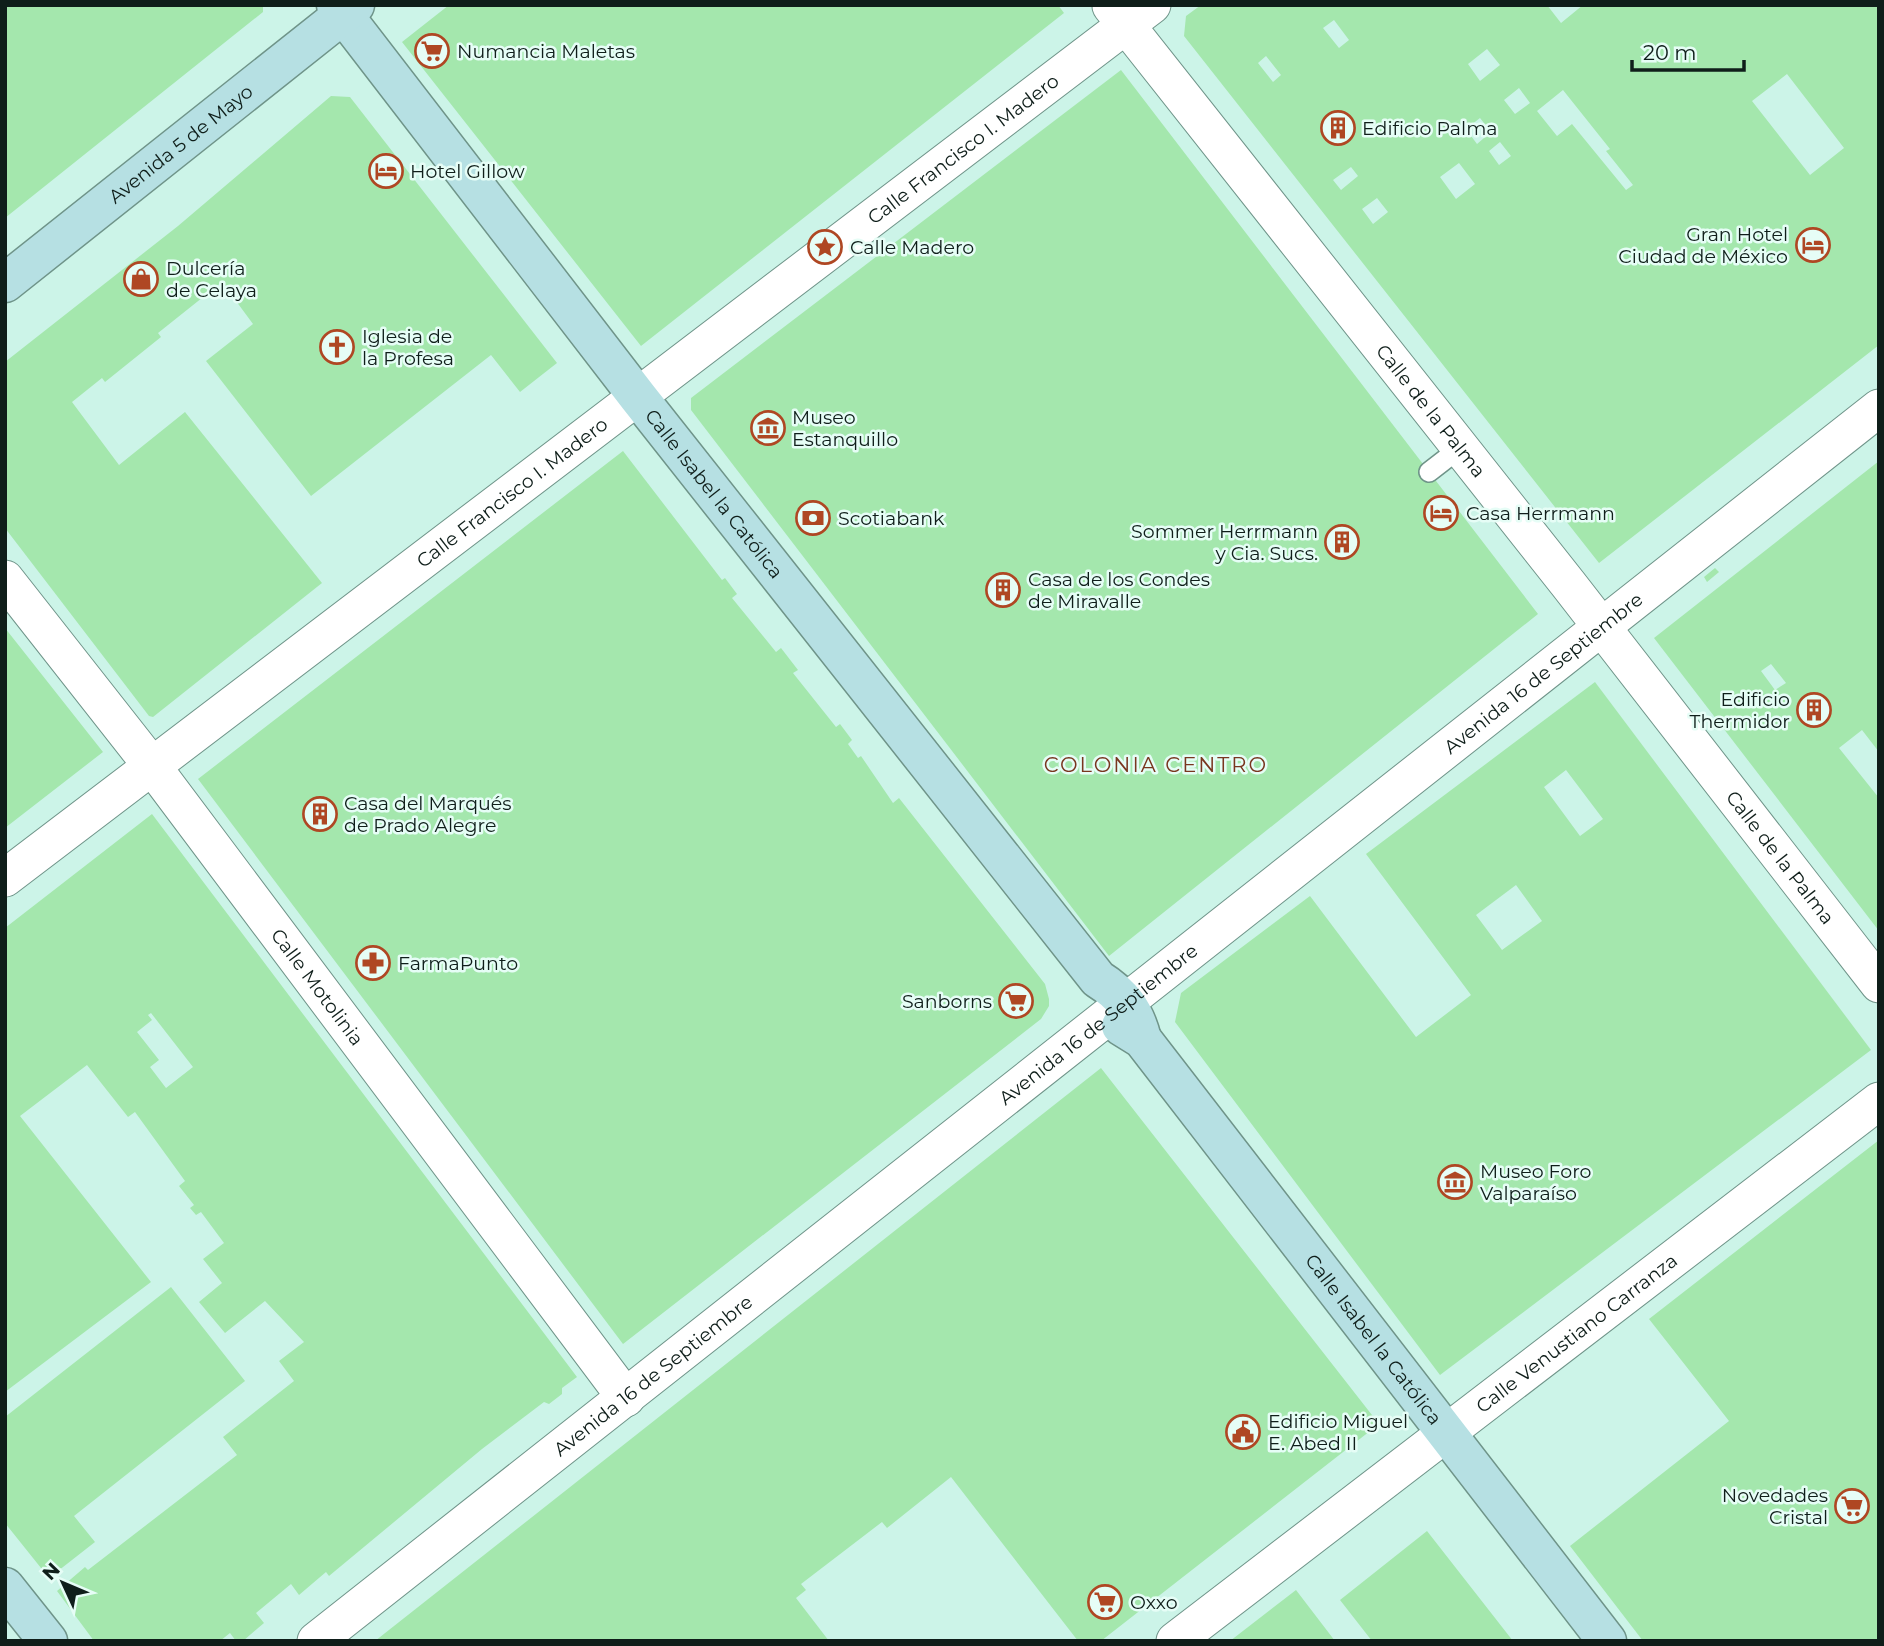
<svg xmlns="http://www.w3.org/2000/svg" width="1884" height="1646" font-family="Montserrat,sans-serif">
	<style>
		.building { fill: #a4e7ad; fill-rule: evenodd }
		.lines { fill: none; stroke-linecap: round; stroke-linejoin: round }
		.lane-casing { stroke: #6f9489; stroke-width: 22 }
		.street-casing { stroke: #6f9489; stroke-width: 39 }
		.secondary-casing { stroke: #6f9489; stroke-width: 41 }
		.lane { stroke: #fff; stroke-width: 19 }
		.street { stroke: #fff; stroke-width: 37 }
		.secondary { stroke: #b6e0e3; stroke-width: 38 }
		.labels { text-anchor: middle; stroke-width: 5; stroke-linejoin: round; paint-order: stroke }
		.poi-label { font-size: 19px; fill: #0f1e1a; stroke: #e6fdf6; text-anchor: start }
		.street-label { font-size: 19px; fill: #0f1e1a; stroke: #e6fdf6 }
		.neighbourhood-label { font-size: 21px; letter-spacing: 2px; fill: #79361f; stroke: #e6fdf6 }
	</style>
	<rect width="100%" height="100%" fill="#ccf4e8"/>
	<!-- building -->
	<path class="building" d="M5 5H263V12L5 218Z
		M449 5H1058L1064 13 641 346 402 42Z
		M1201 5H1547L1561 23 1583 5H1879V345L1599 563 1184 36 1186 16ZM1334 20 1349 40 1339 48 1323 28ZM1487 49 1500 65 1480 81 1468 64ZM1266 56 1281 75 1273 82 1258 63ZM1787 74 1844 148 1810 175 1752 101ZM1519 88 1530 103 1515 114 1504 100ZM1563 90 1610 149 1606 151 1633 185 1626 190 1572 124 1557 136 1537 111ZM1480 118 1491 132 1477 144 1466 129ZM1500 142 1511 156 1499 165 1489 151ZM1459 163 1475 184 1456 199 1440 177ZM1351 167 1358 176 1341 190 1333 180ZM1377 198 1388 212 1373 224 1362 209Z
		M1121 70 1538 614 1109 956 691 410V398Z
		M331 96 350 97 557 363 520 392 491 355 311 496 206 361 253 324 222 282 158 333 161 337 105 382 102 378 72 402 119 465 185 412 322 583 153 717 149 716 5 528V362L178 226Z
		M623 451 722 580 725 578 737 594 732 598 776 652 781 648 798 670 793 673 836 727 840 724 852 740 848 744 858 758 861 756 893 803 899 798 1045 984 1049 999V1006L1041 1019 623 1344 198 779Z
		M1879 461V752L1862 730 1839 748 1879 798V931L1654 638ZM1771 664 1786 683 1775 690 1761 671Z
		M1715 568 1719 572 1707 582 1704 577Z
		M5 628 103 752 5 828Z
		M1595 682 1871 1050 1440 1375 1175 1022 1181 993 1310 896 1416 1037 1471 995 1366 854ZM1566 770 1603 819 1580 836 1544 787ZM1516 885 1542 921 1502 950 1476 915Z
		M152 814 577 1377 562 1388V1394L549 1404 544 1402 482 1449 329 1576 326 1572 299 1595 291 1584 256 1613 264 1623 243 1641H236L230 1633 220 1641H94L57 1591 85 1567 88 1570 237 1455 223 1437 294 1381 279 1361 304 1342 265 1301 225 1333 199 1302 222 1283 203 1259 224 1243 201 1212 196 1215 190 1208 194 1205 179 1186 185 1181 135 1112 128 1117 87 1065 20 1116 151 1282 5 1392V928ZM151 1013 193 1067 166 1088 150 1067 159 1060 137 1032 152 1020 148 1015Z
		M1101 1068 1379 1424 1101 1641H1078L951 1477 887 1528 882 1522 801 1584 806 1590 796 1598 829 1641H375Z
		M1879 1140V1641H1643L1570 1546 1729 1421 1649 1319Z
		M171 1287 245 1381 74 1516 95 1542 49 1578 5 1523V1417Z
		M1427 1531 1513 1641H1372L1340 1600Z
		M1296 1590 1335 1641H1230Z"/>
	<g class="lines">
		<!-- lane casing -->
		<g class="lane-casing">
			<path id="lane" d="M1429 472 1460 448"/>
		</g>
		<!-- street casing -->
		<g class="street-casing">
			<g id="street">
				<path id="s1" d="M1111 6 1569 585 1879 984"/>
				<path id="s2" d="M5 579 152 766 626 1398"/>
				<path id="s3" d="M5 878 1152 5"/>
				<path id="s4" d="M316 1641 1879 408"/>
				<path id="s5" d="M1175 1641 1879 1101"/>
			</g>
		</g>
		<!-- secondary casing -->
		<g class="secondary-casing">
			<g id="secondary">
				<path id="s6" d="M336 5 638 397 1098 979C1122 994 1135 1011 1142 1039"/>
				<path id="s7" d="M5 283 355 5"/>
				<path id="s8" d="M1121 1026 1142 1039 1607 1641"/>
				<path d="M5 1587 48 1641"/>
			</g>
		</g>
		<!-- lane -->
		<use href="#lane" class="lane"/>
		<!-- street -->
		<use href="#street" class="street"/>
		<!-- secondary -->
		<use href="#secondary" class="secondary"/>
	</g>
	<!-- icons -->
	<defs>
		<g id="supermarket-ring" transform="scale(1.75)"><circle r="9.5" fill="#e6fdf6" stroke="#af4723" stroke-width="1.5"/><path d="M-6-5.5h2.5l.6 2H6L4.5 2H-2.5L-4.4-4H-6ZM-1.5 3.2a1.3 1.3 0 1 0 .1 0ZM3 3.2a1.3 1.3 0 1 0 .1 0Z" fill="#af4723"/></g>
		<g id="building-ring" transform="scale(1.75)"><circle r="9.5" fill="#e6fdf6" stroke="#af4723" stroke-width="1.5"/><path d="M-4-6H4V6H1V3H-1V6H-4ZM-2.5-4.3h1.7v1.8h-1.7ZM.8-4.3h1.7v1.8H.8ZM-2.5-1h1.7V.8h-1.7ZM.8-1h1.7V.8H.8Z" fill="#af4723"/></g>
		<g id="hotel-ring" transform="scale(1.75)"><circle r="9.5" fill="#e6fdf6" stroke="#af4723" stroke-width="1.5"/><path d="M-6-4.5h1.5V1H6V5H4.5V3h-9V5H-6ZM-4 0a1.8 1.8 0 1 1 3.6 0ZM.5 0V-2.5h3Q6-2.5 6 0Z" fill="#af4723"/></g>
		<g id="sight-ring" transform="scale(1.75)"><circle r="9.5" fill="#e6fdf6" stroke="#af4723" stroke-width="1.5"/><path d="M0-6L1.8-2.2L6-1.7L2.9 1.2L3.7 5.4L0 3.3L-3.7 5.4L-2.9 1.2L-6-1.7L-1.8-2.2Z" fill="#af4723"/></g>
		<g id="shop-ring" transform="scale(1.75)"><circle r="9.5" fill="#e6fdf6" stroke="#af4723" stroke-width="1.5"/><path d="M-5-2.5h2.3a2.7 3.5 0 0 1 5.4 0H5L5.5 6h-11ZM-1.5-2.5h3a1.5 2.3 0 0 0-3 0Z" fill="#af4723"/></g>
		<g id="church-ring" transform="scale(1.75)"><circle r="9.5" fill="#e6fdf6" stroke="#af4723" stroke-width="1.5"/><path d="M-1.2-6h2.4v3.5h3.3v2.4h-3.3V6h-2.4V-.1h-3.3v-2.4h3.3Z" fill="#af4723"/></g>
		<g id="museum-ring" transform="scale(1.75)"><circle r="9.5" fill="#e6fdf6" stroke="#af4723" stroke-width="1.5"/><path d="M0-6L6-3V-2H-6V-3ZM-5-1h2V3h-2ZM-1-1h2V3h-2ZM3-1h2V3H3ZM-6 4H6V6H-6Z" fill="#af4723"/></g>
		<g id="bank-ring" transform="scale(1.75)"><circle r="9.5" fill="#e6fdf6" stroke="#af4723" stroke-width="1.5"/><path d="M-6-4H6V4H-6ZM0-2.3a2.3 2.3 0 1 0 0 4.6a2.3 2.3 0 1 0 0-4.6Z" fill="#af4723"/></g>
		<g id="pharmacy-ring" transform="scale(1.75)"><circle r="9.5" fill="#e6fdf6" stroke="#af4723" stroke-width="1.5"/><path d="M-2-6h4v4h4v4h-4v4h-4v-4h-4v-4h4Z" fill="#af4723"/></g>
		<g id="civic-ring" transform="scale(1.75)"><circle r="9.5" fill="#e6fdf6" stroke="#af4723" stroke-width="1.5"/><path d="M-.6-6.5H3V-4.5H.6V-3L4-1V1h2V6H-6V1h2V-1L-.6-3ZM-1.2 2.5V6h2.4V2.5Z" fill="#af4723"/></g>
	</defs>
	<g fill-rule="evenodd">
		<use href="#supermarket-ring" x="432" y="51"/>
		<use href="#building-ring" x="1338" y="128"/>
		<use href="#hotel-ring" x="386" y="171"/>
		<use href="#hotel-ring" x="1813" y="245"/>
		<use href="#sight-ring" x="825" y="247"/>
		<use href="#shop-ring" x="141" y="279"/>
		<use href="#church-ring" x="337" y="347"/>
		<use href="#museum-ring" x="768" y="428"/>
		<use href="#hotel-ring" x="1441" y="513"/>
		<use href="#bank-ring" x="813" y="518"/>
		<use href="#building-ring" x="1342" y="542"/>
		<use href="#building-ring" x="1003" y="590"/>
		<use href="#building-ring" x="1814" y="710"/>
		<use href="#building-ring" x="320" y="814"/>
		<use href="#pharmacy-ring" x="373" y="963"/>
		<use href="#supermarket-ring" x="1016" y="1001"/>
		<use href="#museum-ring" x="1455" y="1182"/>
		<use href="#civic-ring" x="1243" y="1432"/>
		<use href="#supermarket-ring" x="1852" y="1506"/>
		<use href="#supermarket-ring" x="1105" y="1602"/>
	</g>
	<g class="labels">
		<!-- poi labels -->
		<g class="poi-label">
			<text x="457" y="58">Numancia Maletas</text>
			<text x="1362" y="135">Edificio Palma</text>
			<text x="410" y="178">Hotel Gillow</text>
			<text x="1788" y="241" text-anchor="end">Gran Hotel<tspan x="1788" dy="22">Ciudad de México</tspan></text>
			<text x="850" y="254">Calle Madero</text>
			<text x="166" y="275">Dulcería<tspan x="166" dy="22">de Celaya</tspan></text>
			<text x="362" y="343">Iglesia de<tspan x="362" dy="22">la Profesa</tspan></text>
			<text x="792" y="424">Museo<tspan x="792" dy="22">Estanquillo</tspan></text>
			<text x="1466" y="520">Casa Herrmann</text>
			<text x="838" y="525">Scotiabank</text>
			<text x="1318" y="538" text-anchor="end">Sommer Herrmann<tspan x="1318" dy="22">y Cia. Sucs.</tspan></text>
			<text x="1028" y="586">Casa de los Condes<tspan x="1028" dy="22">de Miravalle</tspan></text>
			<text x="1790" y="706" text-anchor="end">Edificio<tspan x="1790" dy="22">Thermidor</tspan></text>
			<text x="344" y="810">Casa del Marqués<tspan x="344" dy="22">de Prado Alegre</tspan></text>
			<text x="398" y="970">FarmaPunto</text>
			<text x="992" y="1008" text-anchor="end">Sanborns</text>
			<text x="1480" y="1178">Museo Foro<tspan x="1480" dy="22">Valparaíso</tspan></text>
			<text x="1268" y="1428">Edificio Miguel<tspan x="1268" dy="22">E. Abed II</tspan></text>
			<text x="1828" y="1502" text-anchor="end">Novedades<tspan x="1828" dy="22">Cristal</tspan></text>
			<text x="1130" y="1609">Oxxo</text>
		</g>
		<!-- street labels -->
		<g class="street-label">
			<text dy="7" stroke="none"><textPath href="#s7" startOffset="224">Avenida 5 de Mayo</textPath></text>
			<text dy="7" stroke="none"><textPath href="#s3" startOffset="1204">Calle Francisco I. Madero</textPath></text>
			<text dy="7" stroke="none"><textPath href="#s1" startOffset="516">Calle de la Palma</textPath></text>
			<text dy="7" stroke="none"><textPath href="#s3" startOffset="637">Calle Francisco I. Madero</textPath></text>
			<text dy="7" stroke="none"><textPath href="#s6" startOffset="618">Calle Isabel la Católica</textPath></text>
			<text dy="7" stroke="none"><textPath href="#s4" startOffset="1563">Avenida 16 de Septiembre</textPath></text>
			<text dy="7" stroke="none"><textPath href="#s1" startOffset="1083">Calle de la Palma</textPath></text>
			<text dy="7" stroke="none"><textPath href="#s2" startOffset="514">Calle Motolinia</textPath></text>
			<text dy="7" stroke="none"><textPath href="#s4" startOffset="996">Avenida 16 de Septiembre</textPath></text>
			<text dy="7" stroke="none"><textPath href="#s5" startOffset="506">Calle Venustiano Carranza</textPath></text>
			<text dy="7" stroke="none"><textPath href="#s8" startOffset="404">Calle Isabel la Católica</textPath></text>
			<text dy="7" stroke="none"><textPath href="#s4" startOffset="429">Avenida 16 de Septiembre</textPath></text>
		</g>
		<!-- neighbourhood labels -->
		<g class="neighbourhood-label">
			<text x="1156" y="772">COLONIA CENTRO</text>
		</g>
	</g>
	<!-- border -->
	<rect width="1884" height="1646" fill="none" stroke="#0f1e1a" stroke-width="14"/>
	<!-- north arrow -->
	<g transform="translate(63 1583) rotate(314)" stroke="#e6fdf6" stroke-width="5" paint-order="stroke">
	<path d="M0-5L12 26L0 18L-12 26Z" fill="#0f1e1a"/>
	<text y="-10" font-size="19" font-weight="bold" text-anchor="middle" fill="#0f1e1a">N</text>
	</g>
	<!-- scale -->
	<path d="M1632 60v10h112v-10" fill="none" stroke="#0f1e1a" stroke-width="3.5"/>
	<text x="1643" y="60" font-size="21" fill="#0f1e1a" stroke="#e6fdf6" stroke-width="5" paint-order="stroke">20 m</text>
</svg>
